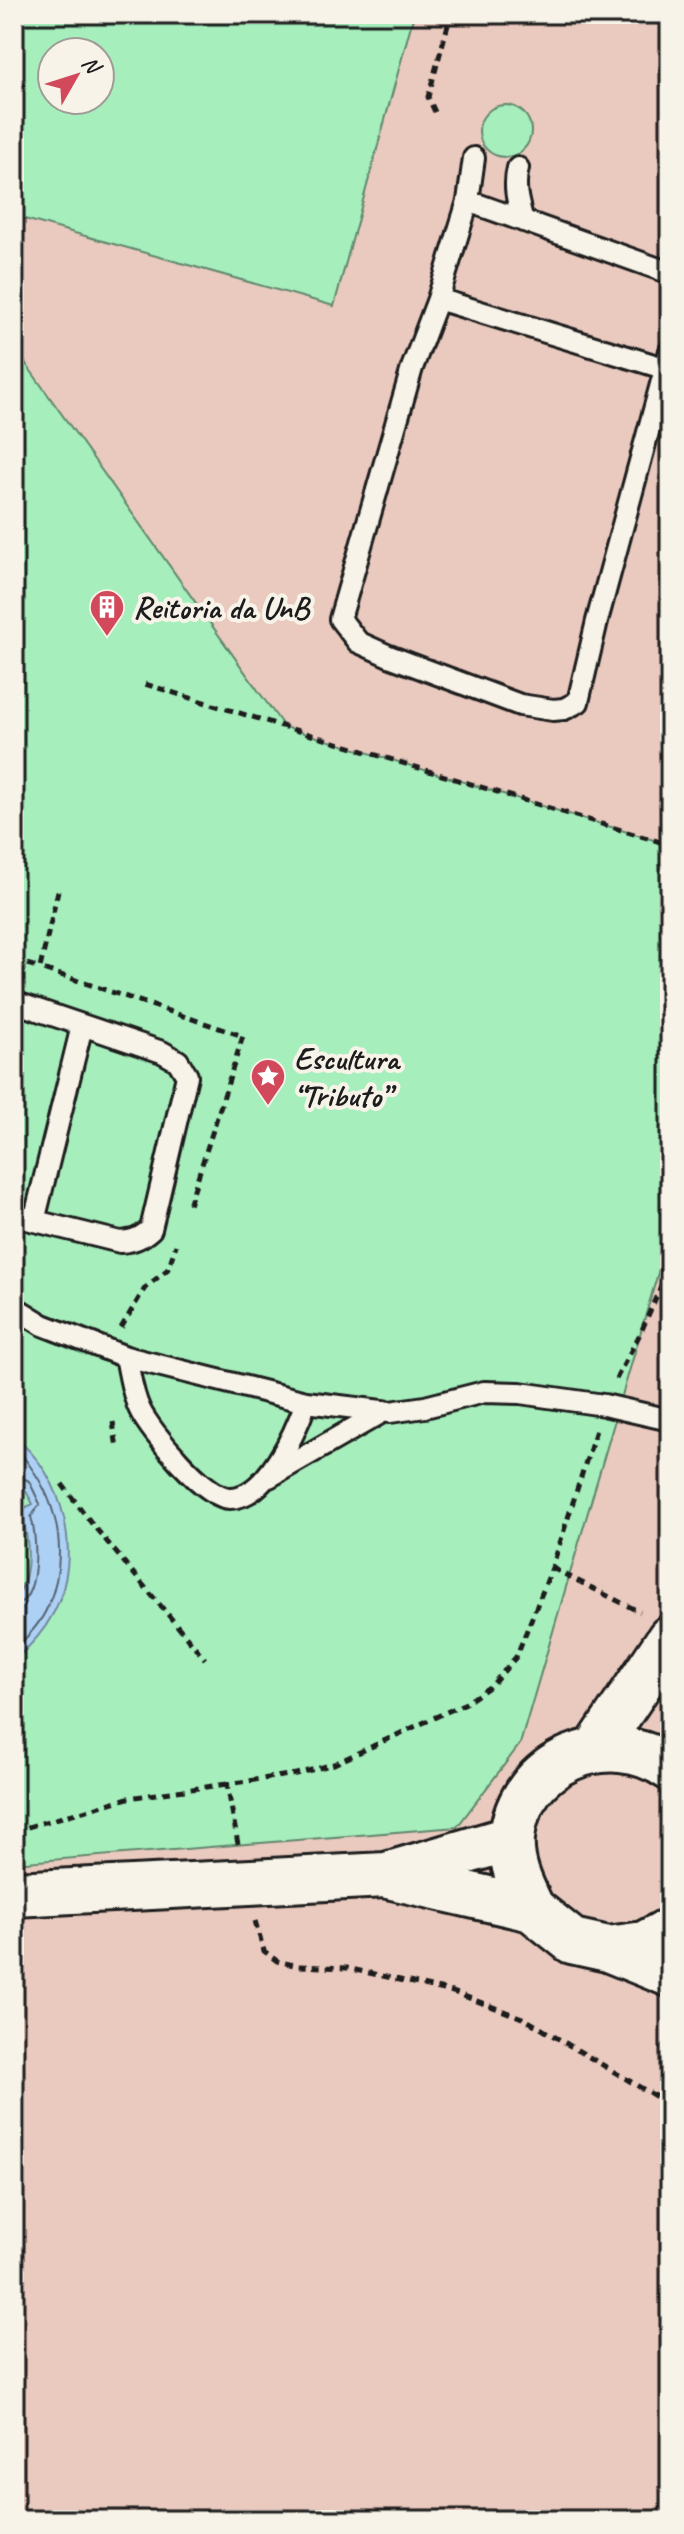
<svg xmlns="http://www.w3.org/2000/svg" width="684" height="2534" font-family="Caveat,sans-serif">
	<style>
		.built { fill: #eacabf; fill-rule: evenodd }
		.green { fill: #a6efbd; stroke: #61866c; stroke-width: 2; fill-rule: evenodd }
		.water { fill: #add1f5; stroke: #73899e; stroke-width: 2 }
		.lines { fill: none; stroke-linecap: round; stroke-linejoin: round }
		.shore { stroke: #566473; stroke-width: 2 }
		.lane-casing { stroke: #1c1c1c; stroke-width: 26 }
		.secondary-casing { stroke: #1c1c1c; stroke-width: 50 }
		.path { stroke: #1c1c1c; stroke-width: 5; stroke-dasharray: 8 6; stroke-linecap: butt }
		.lane { stroke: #f7f3e8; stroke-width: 20 }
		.secondary { stroke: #f7f3e8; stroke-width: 44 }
		.labels { text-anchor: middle; stroke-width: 8; stroke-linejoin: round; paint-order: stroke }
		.poi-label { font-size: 32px; font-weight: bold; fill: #1c1c1c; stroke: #f7f3e8; text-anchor: start }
	</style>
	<rect width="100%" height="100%" fill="#efdbd0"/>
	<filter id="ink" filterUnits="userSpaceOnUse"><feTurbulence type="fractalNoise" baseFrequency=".0125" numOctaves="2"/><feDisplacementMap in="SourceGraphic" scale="16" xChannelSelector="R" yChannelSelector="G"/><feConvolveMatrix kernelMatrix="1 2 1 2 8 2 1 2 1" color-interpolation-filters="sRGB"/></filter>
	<g filter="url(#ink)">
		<!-- built -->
		<path class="built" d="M14 14H670V2520H14ZM52 52H100V100H52Z"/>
		<!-- green -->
		<path class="green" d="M14 14H414L334 306 14 216ZM52 52H100V100H52Z
			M479 131a26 26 0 1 1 52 0a26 26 0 1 1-52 0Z
			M14 347 284 727 670 845V1232L520 1744 457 1827 14 1863Z"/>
		<!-- water -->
		<path class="water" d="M14 1437C65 1475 83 1556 54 1612 44 1631 30 1647 14 1660V1601C33 1575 30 1539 20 1510L33 1504 22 1484 14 1488Z"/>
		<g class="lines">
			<!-- shore -->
			<path class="shore" d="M14 1447C21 1452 25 1459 30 1466 60 1507 68 1558 48 1606 41 1623 27 1637 14 1650
				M14 1479 21 1477 29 1481 40 1504 31 1517C37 1536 41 1601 14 1605"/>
			<!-- lane casing -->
			<g class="lane-casing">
				<path id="lane" d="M474 158 468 201 438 299 412 368 340 619 358 642 389 656 520 705 553 710 564 709 578 702 597 621 670 351
					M518 168C513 187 518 203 523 221
					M468 201 670 273
					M438 299 670 370
					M14 1002 162 1052 178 1061 187 1076 151 1229C141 1238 134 1241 120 1242L27 1219 14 1214
					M34 1221 82 1026
					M14 1307 43 1325 126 1357 306 1402 390 1412 425 1407 484 1392 520 1393 604 1405 670 1420
					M126 1357C130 1374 132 1394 140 1410 150 1431 206 1499 230 1498 267 1498 296 1431 306 1402
					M269 1477 384 1411"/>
			</g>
			<!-- secondary casing -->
			<g class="secondary-casing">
				<path id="secondary" d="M596 1749 670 1638
					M388 1876 532 1909 572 1941 608 1949 670 1974
					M14 1894 386 1875 512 1838
					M532 1909C521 1886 510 1864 512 1838 518 1761 609 1725 670 1768
					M608 1949 644 1944 670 1930"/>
			</g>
			<!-- path -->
			<path class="path" d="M435 112 428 97 451 14
				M145 684 670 845
				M58 891 40 968 243 1036 189 1205
				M14 960 40 968
				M121 1328 145 1288 168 1269 176 1245
				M616 1379 641 1332 670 1265
				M113 1422 117 1448
				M62 1484 93 1525 205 1659
				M552 1568 640 1612
				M14 1831 128 1798 227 1784
				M238 1844 227 1784 296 1774 334 1764 466 1703 492 1685 516 1657 552 1568 596 1430
				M255 1921 264 1951 277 1961 298 1966 347 1968 453 1992 525 2019 660 2099 670 2108"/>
			<!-- lane -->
			<use href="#lane" class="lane"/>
			<!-- secondary -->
			<use href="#secondary" class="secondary"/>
		</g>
	</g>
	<!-- icons -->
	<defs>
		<g id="building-pin" transform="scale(1.8)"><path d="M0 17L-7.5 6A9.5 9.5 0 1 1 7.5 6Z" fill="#d1495b" stroke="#f7f3e8"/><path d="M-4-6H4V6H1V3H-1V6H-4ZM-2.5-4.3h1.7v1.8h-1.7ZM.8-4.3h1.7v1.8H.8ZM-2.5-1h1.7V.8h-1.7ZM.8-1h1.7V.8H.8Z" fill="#fff"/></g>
		<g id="sight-pin" transform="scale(1.8)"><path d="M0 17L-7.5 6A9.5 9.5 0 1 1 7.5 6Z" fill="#d1495b" stroke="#f7f3e8"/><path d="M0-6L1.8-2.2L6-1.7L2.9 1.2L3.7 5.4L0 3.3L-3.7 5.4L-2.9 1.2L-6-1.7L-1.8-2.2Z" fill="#fff"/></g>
	</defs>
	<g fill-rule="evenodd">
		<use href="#building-pin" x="107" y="607"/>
		<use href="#sight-pin" x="268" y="1076"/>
	</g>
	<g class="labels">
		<!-- poi labels -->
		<g class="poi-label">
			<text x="133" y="618">Reitoria da UnB</text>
			<text x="294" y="1069">Escultura<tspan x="294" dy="37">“Tributo”</tspan></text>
		</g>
	</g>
	<!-- margin -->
	<rect width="684" height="2534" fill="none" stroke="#f7f3e8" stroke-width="48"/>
	<rect x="24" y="24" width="636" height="2486" fill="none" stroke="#1c1c1c" stroke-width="3" filter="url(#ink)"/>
	<!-- north arrow -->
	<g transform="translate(76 76) rotate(51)"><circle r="38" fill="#f7f3e8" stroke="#9f9d96" stroke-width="2"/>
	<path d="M0-6L14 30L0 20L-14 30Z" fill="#d1495b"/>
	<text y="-12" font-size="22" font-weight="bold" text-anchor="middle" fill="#1c1c1c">N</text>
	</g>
</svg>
